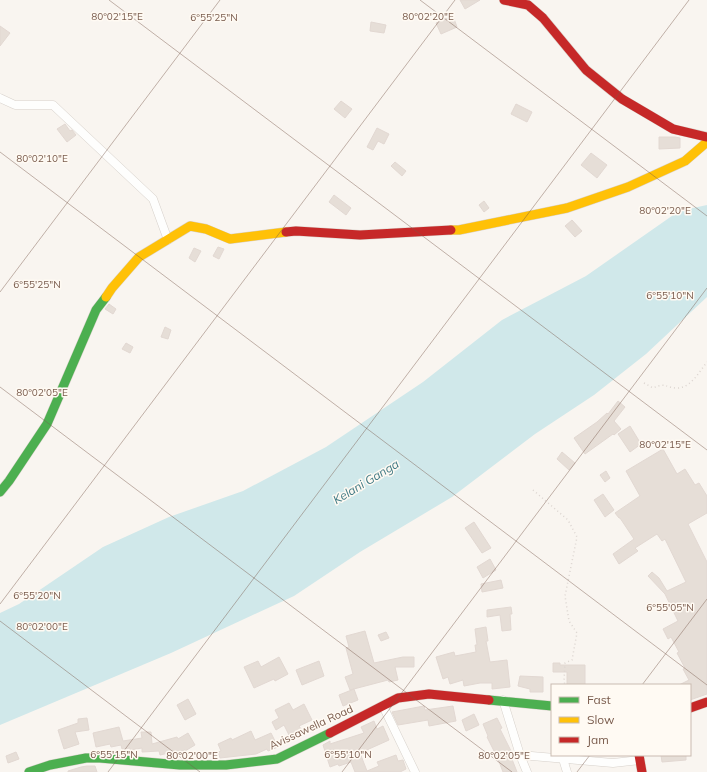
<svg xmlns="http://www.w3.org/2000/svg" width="707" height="772" font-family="Mulish,sans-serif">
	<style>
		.water { fill: #d0e8ea }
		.building { fill: #e6ded7; stroke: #e2d8d2 }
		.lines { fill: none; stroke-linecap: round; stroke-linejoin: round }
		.street-casing { stroke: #d7d1cb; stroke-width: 9 }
		.fast-casing { stroke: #d9d2cb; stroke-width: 10 }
		.slow-casing { stroke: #d9d2cb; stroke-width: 10 }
		.jam-casing { stroke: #d9d2cb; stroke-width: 10 }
		.path { stroke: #dcd5d0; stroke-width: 1.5; stroke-dasharray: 1 3; stroke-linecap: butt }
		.street { stroke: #fefefd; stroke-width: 8 }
		.fast { stroke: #4caf50; stroke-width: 9 }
		.slow { stroke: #ffc107; stroke-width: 9 }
		.jam { stroke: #c62828; stroke-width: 9 }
		.ticks { fill: none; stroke: #7a5c4d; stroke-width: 1; stroke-opacity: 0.45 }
		.labels { text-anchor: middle; stroke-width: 3; stroke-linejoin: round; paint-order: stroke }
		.street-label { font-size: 11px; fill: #7a5c4d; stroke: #fffaf3 }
		.water-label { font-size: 12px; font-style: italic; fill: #437c86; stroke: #fffaf3 }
		.ticks-label { font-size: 10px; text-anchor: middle; fill: #7a5c4d; stroke: #fffaf3; stroke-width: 3; stroke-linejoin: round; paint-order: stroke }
	</style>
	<rect width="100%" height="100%" fill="#f9f5f0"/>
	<!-- water -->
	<path class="water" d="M707 205V297L646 354 594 395 535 434 452 497 360 552 294 596 171 653 0 725V613L19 604 103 547 169 517 243 491 326 447 423 382 502 320 586 276 679 211Z"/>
	<!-- building -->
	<path class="building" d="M460 0H480L465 9Z
		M453 16 457 27 441 34 436 23Z
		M371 22 386 25 384 33 370 31Z
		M0 26 10 33 0 46Z
		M341 101 352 109 345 118 334 109Z
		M516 104 532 112 527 122 511 114Z
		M65 124 70 131 72 130 76 135 67 142 57 129Z
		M377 128 389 134 384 144 378 141 373 150 367 147Z
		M659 137H675L680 138V148L659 149Z
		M591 153 607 165 597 178 581 165Z
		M395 162 406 171 402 176 391 166Z
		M334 195 351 208 346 215 329 202Z
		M484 201 489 208 484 212 479 205Z
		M572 220 582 231 575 237 565 226Z
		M218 247 224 249 219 259 213 256Z
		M194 248 201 251 195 262 189 258Z
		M109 304 116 309 113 314 105 309Z
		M165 327 171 330 168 339 161 337Z
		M126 343 133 347 130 353 122 349Z
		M618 401 625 407 614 421 621 429 614 435 613 434 585 454 574 438 597 422 607 413 608 414Z
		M630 426 641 444 630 452 618 434Z
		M663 449 677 474 685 469 695 485 699 483 707 496V513L688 524 707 562V694L690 700V685H679L689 680 683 669 685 668 677 653 679 652 671 637 668 639 663 629 678 621 665 594 648 576 652 572 659 578 667 591 686 582 665 539 662 541 657 534 635 548 638 551 619 564 613 554 634 539 620 518H619L615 513 640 496 626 471Z
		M562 452 575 463 569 470 557 459Z
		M606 471 610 478 605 482 600 475Z
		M603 494 614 510 605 517 594 500Z
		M474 522 491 548 482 553 465 528Z
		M490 559 496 570 483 578 477 567Z
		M501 580 503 588 482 592 481 584Z
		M511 607 512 614H510L511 630 502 631 500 615 487 617V610Z
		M486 627 488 641H486L490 662 507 660 510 687 492 689V683H480L464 686 463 680 450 684 448 677 443 679 436 657 454 652 455 656 476 652 475 645H477L475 629Z
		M365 631 374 663 403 657H414V667H395L398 680 389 682 388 680 350 690 345 677 353 674 346 648 349 647 346 636Z
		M386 632 389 638 381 641 378 635Z
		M279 657 288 674 275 681 274 679 254 688 244 667 258 661 261 667Z
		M319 661 324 676 302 685 296 670Z
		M553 663H560V665H585V685H567V672H553Z
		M520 676 543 677V692H530V689L518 686Z
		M354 689 358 700 343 706 339 695Z
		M188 699 196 714 185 720 177 705Z
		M289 703 293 710 304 704 312 720 299 726 301 729 289 735 284 725 276 730 272 722 279 718 275 710Z
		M424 706 425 710 453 706 456 721 429 726 428 720 398 725 392 712Z
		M474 714 479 725 466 731 462 720Z
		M87 718 89 730 75 732 79 744 64 749 58 730 78 723V719Z
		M497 718 502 728 500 729 512 753 510 754 517 772H503L498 759 487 737 488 736 483 724Z
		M374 721 377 729 383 726 389 740 360 753 367 771 379 766 377 762 396 755 398 761 403 760 406 769 400 772H355L351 762 339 766 338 764 330 767 323 745 330 741V744L364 733 361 727Z
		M119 727 123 741 142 738 141 732H151L152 744 177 737 178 739 188 733 195 745 185 751V750L174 754 173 752 160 755 159 751 142 752V748L130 750V748L122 749 121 745 111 747 110 744 96 747 93 733Z
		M251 731 255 740 271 733 278 747 268 751 267 749 256 754 220 758 218 752 221 751 218 744 231 738 232 740Z
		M16 752 19 759 8 763 6 756Z
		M661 755H686V760L662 762Z
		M87 766H95L97 772H68V771L81 767Z"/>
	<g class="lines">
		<!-- street casing -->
		<g class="street-casing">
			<path id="street" d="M0 98 15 105H53L153 199 168 240
				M503 700 520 755 527 772
				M383 706 415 772
				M520 755 613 763 640 760
				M563 759 567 772"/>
		</g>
		<!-- fast casing -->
		<g class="fast-casing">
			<path id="fast" d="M0 492 9 481 47 424 96 310 106 297
				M489 700 552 706
				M29 772 50 765 86 758H100L180 765H226L277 759 330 733"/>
		</g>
		<!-- slow casing -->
		<g class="slow-casing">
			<path id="slow" d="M451 230H459L567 208 628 187 685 161 707 142
				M106 297 112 288 139 257 190 226 206 229 230 239 286 232"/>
		</g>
		<!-- jam casing -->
		<g class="jam-casing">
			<path id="jam" d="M504 0 528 5 543 18 586 70 622 99 673 129 707 137
				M286 232 296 231 360 235 451 230
				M690 708 707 702
				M330 733 398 698 429 694 489 700
				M639 755 642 772"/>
		</g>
		<!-- path -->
		<path class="path" d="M644 383 653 388C666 382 666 388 677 388 691 388 699 372 707 362
			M533 490 568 520 577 537 565 596 569 621 577 633 572 660 565 663 564 681 565 685"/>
		<!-- street -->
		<use href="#street" class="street"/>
		<!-- fast -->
		<use href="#fast" class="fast"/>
		<!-- slow -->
		<use href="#slow" class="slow"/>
		<!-- jam -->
		<use href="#jam" class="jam"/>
	</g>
	<!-- ticks -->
	<path class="ticks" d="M109 0 707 450M420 0 707 216M0 152 707 685M0 292 220 0M0 387 512 772M0 604 455 0M0 621 200 772M642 685 707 599M108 772 689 0M342 772 707 288M577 772 590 755"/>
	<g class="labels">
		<!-- street labels -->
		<g class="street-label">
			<text transform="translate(311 727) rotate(-25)" y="4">Avissawella Road</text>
		</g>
		<!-- water labels -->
		<g class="water-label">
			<text transform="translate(366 482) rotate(-31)" y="4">Kelani Ganga</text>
		</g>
	</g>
	<g class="ticks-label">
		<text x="117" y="20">80°02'15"E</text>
		<text x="428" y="20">80°02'20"E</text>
		<text x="214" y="21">6°55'25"N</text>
		<text x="42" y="162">80°02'10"E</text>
		<text x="665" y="214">80°02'20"E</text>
		<text x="37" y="288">6°55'25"N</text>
		<text x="670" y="299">6°55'10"N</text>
		<text x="42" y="396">80°02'05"E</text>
		<text x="665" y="448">80°02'15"E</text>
		<text x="37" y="599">6°55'20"N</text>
		<text x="670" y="611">6°55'05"N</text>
		<text x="42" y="630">80°02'00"E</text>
		<text x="114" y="758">6°55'15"N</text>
		<text x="348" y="758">6°55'10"N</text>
		<text x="192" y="759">80°02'00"E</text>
		<text x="504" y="759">80°02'05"E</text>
	</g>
	<!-- legend -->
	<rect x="551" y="684" width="140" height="72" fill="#fffaf3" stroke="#cabbb1"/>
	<rect x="559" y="697" width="20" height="6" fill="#4caf50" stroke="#cabbb1"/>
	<text x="587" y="704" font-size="12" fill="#7a5c4d">Fast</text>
	<rect x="559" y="717" width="20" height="6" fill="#ffc107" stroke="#cabbb1"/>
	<text x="587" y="724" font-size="12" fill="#7a5c4d">Slow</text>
	<rect x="559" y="737" width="20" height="6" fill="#c62828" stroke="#cabbb1"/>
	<text x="587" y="744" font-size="12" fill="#7a5c4d">Jam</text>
</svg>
